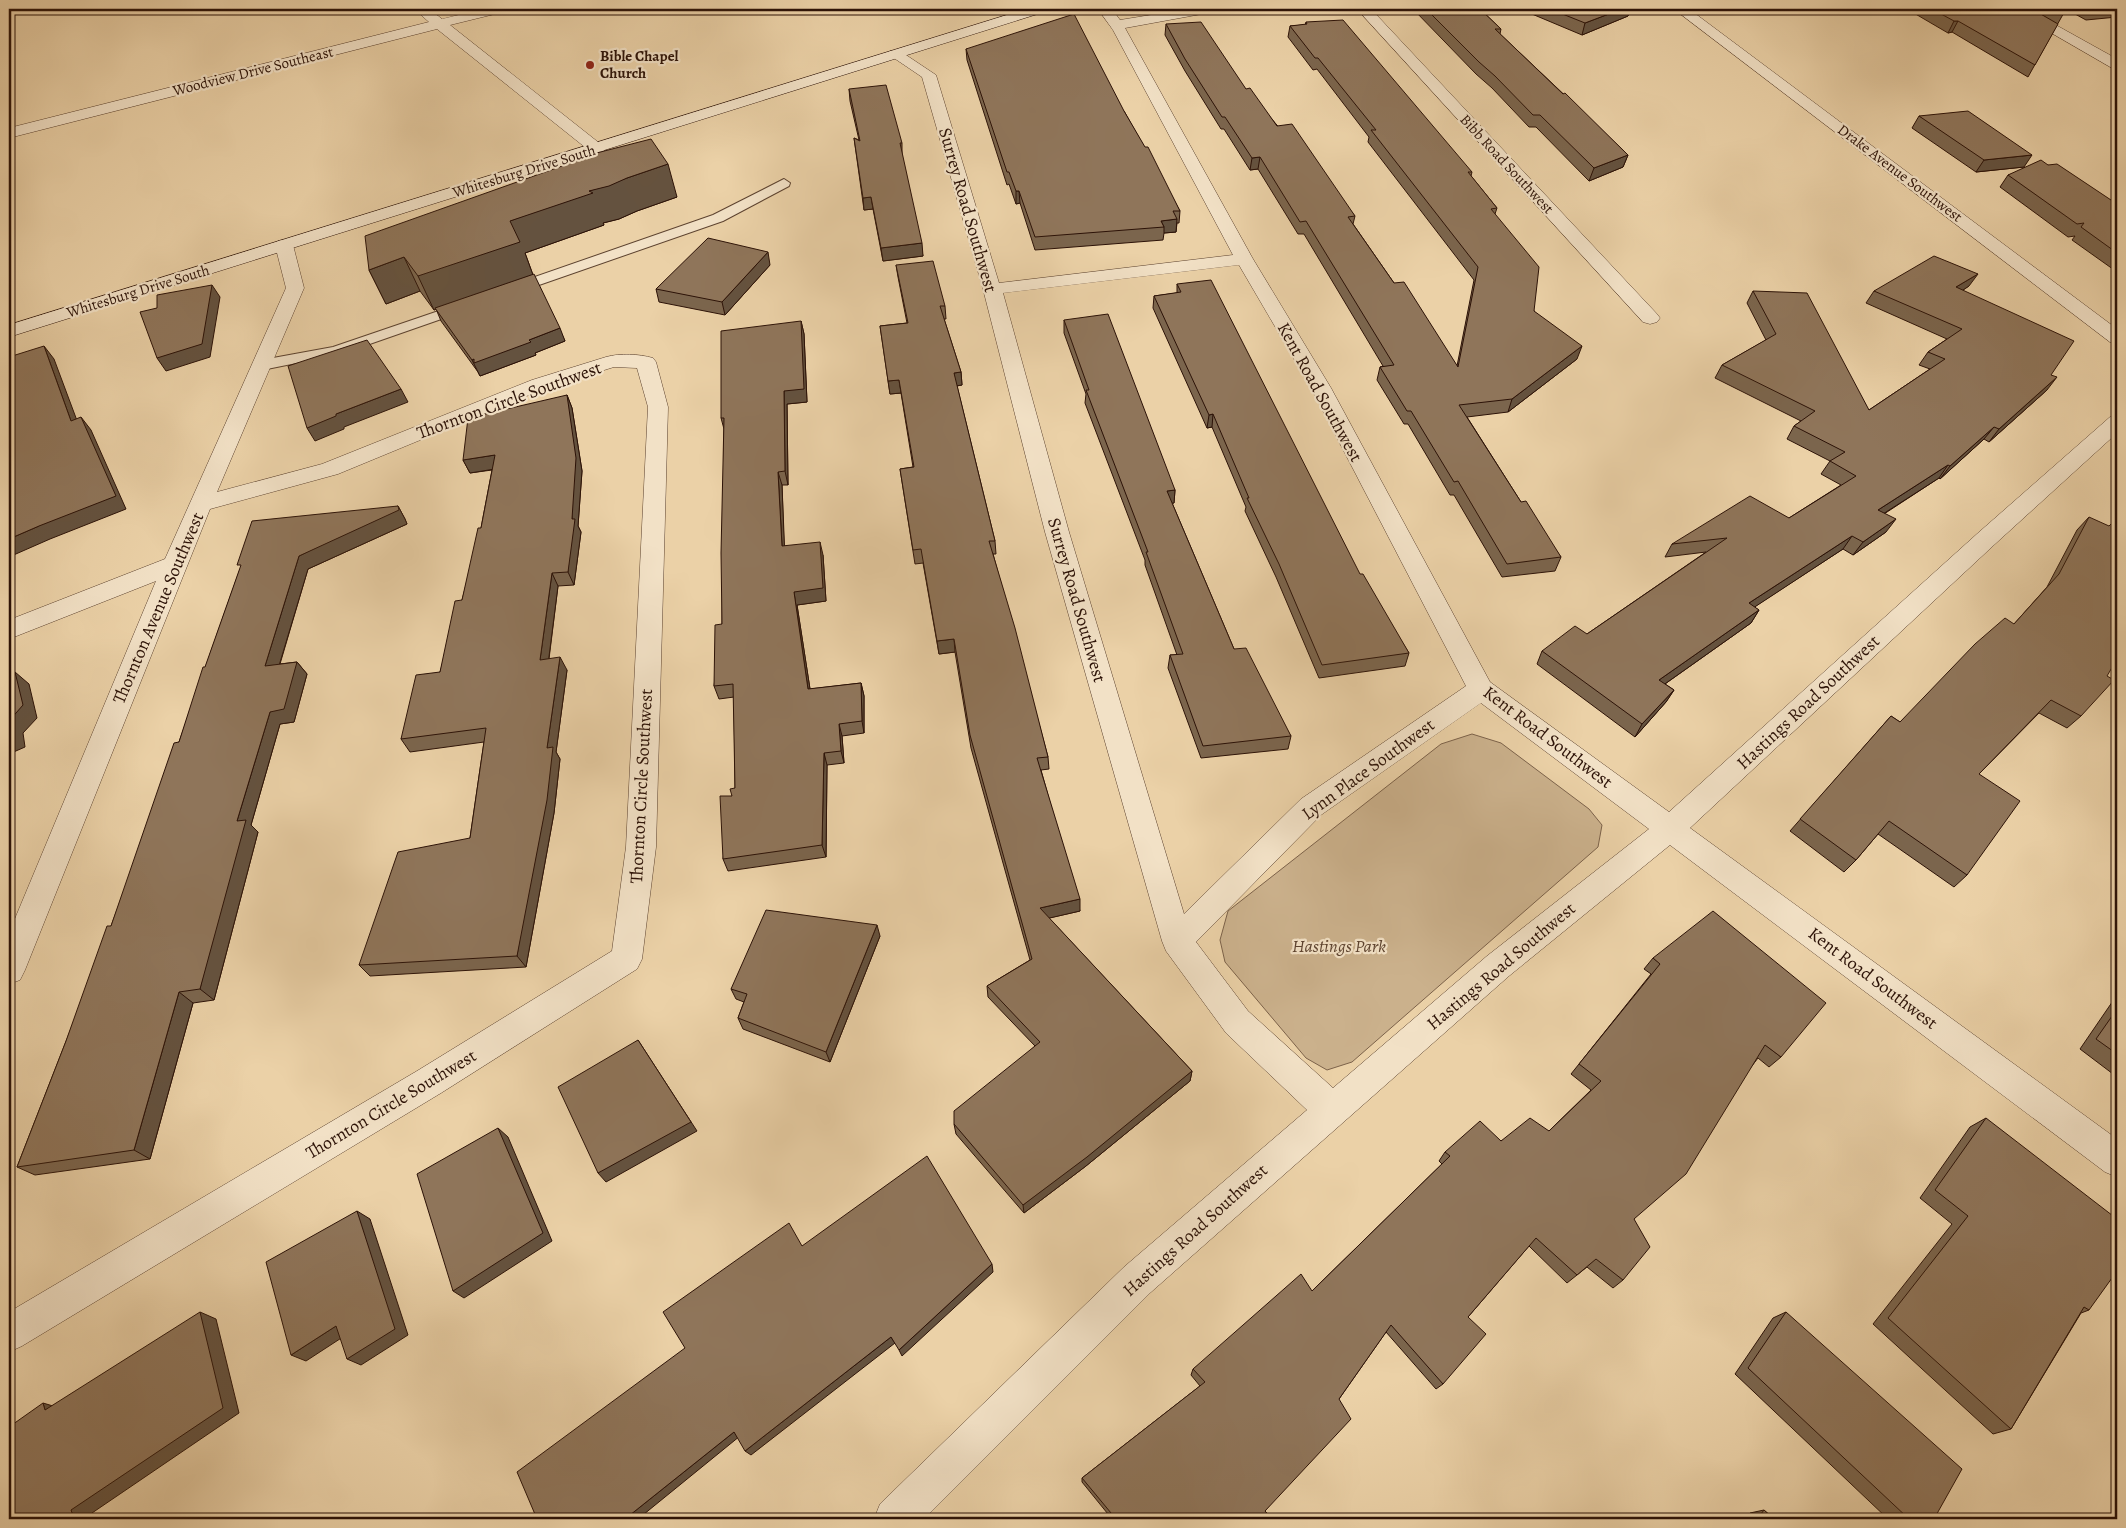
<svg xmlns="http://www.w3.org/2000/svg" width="2126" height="1528" font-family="Alegreya,serif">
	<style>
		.green { fill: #cbb18c; stroke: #7c624a }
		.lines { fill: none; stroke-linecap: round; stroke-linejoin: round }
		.service-casing { stroke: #5c422f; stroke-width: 2 }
		.minor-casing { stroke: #5c422f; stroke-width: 1 }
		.tertiary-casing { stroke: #5c422f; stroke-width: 1 }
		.secondary-casing { stroke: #2c1207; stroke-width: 1 }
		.service { fill: #f2e1c6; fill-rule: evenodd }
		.minor { fill: #f2e1c6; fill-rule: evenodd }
		.tertiary { fill: #f2e1c6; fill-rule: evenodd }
		.secondary { fill: #f2e1c6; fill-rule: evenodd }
		.wall { fill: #7b654d; stroke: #2c1207 }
		.shaded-wall { fill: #64523f; stroke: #2c1207 }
		.building { fill: #8f755a; stroke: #2c1207 }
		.poi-dot { fill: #8f2418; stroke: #f2e1c6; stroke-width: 2 }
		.labels { text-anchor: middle; stroke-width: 4.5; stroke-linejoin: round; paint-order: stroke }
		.far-poi-label { font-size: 15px; font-weight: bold; fill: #2c1207; stroke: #f2e1c6; text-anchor: start }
		.far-street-label { font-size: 15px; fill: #2c1207; stroke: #f2e1c6 }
		.street-label { font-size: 18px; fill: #2c1207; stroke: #f2e1c6 }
		.park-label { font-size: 18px; font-style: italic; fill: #5c422f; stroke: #f2e1c6 }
	</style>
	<rect width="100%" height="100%" fill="#ebd1a7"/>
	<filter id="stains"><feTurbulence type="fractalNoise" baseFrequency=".004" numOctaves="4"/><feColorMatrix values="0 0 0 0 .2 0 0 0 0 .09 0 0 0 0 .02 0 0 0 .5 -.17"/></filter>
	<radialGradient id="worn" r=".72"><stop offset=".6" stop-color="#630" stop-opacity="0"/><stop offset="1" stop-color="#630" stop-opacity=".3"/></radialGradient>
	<!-- green -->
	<path class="green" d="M1472 734 1501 743 1589 809 1602 825 1598 847 1352 1062 1327 1070 1306 1058 1225 962 1220 940 1228 911 1441 744Z"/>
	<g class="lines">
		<!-- service casing -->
		<g class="service-casing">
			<path id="service" d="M784 179 790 183 789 186 723 221 516 293H506L504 290 506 287 713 215Z
				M465 302 470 303 472 306 470 309 341 354 262 370 257 368 254 365 257 362 262 360 333 347Z"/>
		</g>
		<!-- minor casing -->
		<g class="minor-casing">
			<path id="minor" d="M483 9H505L503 12 450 25 603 146 605 149 603 152H591L437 29 9 138V128L429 22 421 15 423 12H433L442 19Z
				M999 9H1017L1026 15 1019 19 1001 12Z
				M1098 9H1112L1120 20 1188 9H1214L1212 12 1207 13 1125 28 1253 259 1331 388 1490 682 1669 812 1978 533 2110 417 2117 416V433L1994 545 1690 828 2117 1139V1177L2105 1172 1670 845 1509 976 1150 1293 924 1519H874L880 1504 1124 1267 1307 1110 1226 1033 1166 951 1162 941 1045 532 983 289 922 77 888 54 890 51H900L936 75 999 283 1233 255 1113 30ZM1239 265 1311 388 1466 686 1301 799 1184 914 1069 532 1003 293ZM1481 703 1649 829 1487 956 1333 1088 1248 1011 1196 942 1321 815Z
				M1357 9H1371L1657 314 1660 318 1657 322 1650 324 1643 322Z
				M2010 9H2027L2117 59V69L2112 68Z
				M284 240 290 241 293 245 304 288 217 492 322 464 532 380 606 357C620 353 639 354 653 358L656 362 668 407 656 847 642 959 637 969 441 1093 22 1346 9 1352V1312L417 1071 612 951 626 847 648 407 637 368 614 367 546 388 338 474 210 509 25 970 20 980 9 984V933L156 581 9 639V620L165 559 286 288 275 245 278 241Z"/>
		</g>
		<!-- tertiary casing -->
		<g class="tertiary-casing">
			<path id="tertiary" d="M1674 9H1689L2117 329V344L2110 342Z"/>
		</g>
		<!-- secondary casing -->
		<g class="secondary-casing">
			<path id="secondary" d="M1026 9H1046L1044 12 9 337V325Z"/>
		</g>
		<!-- service -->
		<use href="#service" class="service"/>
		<!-- minor -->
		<use href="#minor" class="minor"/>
		<!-- tertiary -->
		<use href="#tertiary" class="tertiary"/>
		<!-- secondary -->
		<use href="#secondary" class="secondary"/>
	</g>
	<!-- wall -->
	<path class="wall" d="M1413 9H1480L1501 29 1500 34 1628 155 1623 167 1589 181 1536 127H1529L1492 88 1476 74Z
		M1520 9H1631L1628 16 1582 35Z
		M1907 9H2117V17L2086 20 2066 9 2028 77 1952 32 1948 33Z
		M1306 22 1472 172 1471 176 1497 208 1495 214 1534 311 1577 359 1508 412 1467 417 1521 502 1561 557 1555 571 1502 577 1454 495H1450L1408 424H1404L1377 380 1380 367 1383 366 1304 234H1298L1258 169 1250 170 1224 129H1221L1185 71 1165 35 1166 24 1246 89 1355 216 1353 224 1394 283 1457 366 1474 280 1368 142 1369 137 1317 69 1313 70 1288 37 1290 26 1305 25Z
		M966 49 1124 111 1180 211 1179 223H1177L1176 232 1164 233 1163 240 1035 250 1020 203 1016 204 1009 184 1007 185 967 60Z
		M849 89 902 143V155L923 256 883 261 873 209 864 210 854 138 859 140 850 101Z
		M1919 116 2024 167 1976 172 1912 128Z
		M577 158 677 197 637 211 619 219 603 223 604 225 525 253 533 275 565 341 535 353 536 355 480 376 478 372 441 321 436 309 434 310 420 291 386 304 369 270 577 161Z
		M2048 165 2117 204V272L2072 240 2075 236 2068 237 2000 187 2008 175Z
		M770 265 725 315 659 302 656 289Z
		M896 265 945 306 946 319H944L961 372 962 385 957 386 995 541 996 554H993L1048 757 1049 769 1041 770 1080 911 1049 918 1192 1071 1190 1081 1086 1166 1024 1213 956 1134 954 1124 1035 1046 988 997 987 986 1030 960 971 748 955 652 939 654 923 563 915 564 900 469 913 467 901 393 890 394 880 326 907 323 898 277Z
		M1177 284 1409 653 1405 666 1319 678 1276 577 1245 511 1246 507 1212 427 1207 428 1153 308 1154 296 1177 293Z
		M1969 286 1963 290 2051 375 2047 390 1989 442 1984 439 1940 479 1939 478 1884 514 1886 532 1853 555 1843 549 1754 607 1759 610 1751 623 1665 684 1674 690 1666 702 1635 737 1537 664 1542 651 1587 634 1706 552 1665 557 1672 544 1789 518 1841 485 1821 474 1830 461 1787 439 1794 426 1801 421 1715 378 1722 365 1766 340 1747 303 1753 291 1869 410 1930 369 1919 365 1928 352 1947 339 1866 303 1874 291Z
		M1064 320 1175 490 1174 503H1172L1234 649 1291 736 1288 749 1201 758 1168 668 1170 655H1177L1145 565V560L1085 403 1086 394 1064 333Z
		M801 321 804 334 807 402 787 404 788 485H782L784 546 823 555 826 601 797 605 810 689 861 683 864 696V733L842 736 844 763 827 765 826 857 728 871 723 859 732 796 735 788 734 697 719 699 714 686 722 624 724 429 721 418Z
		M567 395 572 408 582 471 578 526 581 532 574 585 558 586 549 659 567 670 556 752 560 759 554 813 526 967 370 976 359 965 470 838 484 742 410 752 401 739 440 672 462 600 481 528 492 470 470 473 463 460Z
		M398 506 405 519 407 524 308 569 280 664 297 662 307 674 294 722 280 724 251 825 258 832 214 1000 193 1003 150 1159 35 1175 17 1167 111 926 179 742 240 569Z
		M2089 517 2081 716 2067 728 2039 713 1979 774 1967 875 1954 887 1878 834 1856 860 1844 872 1790 831 1891 716 1900 722 2014 624 2047 587 2077 530Z
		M880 936 830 1062 743 1029 738 1018 744 1002 736 999 731 989Z
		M1653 958 1781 1057 1769 1067 1758 1058 1634 1219 1623 1280 1613 1288 1587 1267 1567 1283 1529 1246 1468 1317 1443 1384 1436 1389 1386 1332 1339 1399 1265 1511 1272 1519H1112L1082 1482V1478L1200 1386 1191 1375 1193 1369 1312 1291 1442 1164 1439 1161 1445 1152 1549 1131 1591 1090 1571 1074 1651 974 1644 969Z
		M2117 995V1077L2080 1049Z
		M1986 1118 2089 1310 2081 1313 2011 1429 1993 1434 1873 1324 1952 1224 1920 1198 1970 1127Z
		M1786 1312 1934 1519H1888L1735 1374 1773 1318Z
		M1764 1510 1774 1519H1745L1750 1513Z"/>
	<!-- shaded-wall -->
	<path class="shaded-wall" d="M1622 9H1631L1628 16 1582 35 1585 23Z
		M1954 21H1958L1952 32 1948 33Z
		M1628 155 1623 167 1589 181 1594 168Z
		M2032 155 2024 167 1976 172 1984 160Z
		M1260 157 1258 169 1250 170 1252 158Z
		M668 164 677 197 637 211 619 219 603 223 604 225 525 253 533 275 434 310 418 276 510 221 589 191Z
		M1016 191H1019L1020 203 1016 204Z
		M871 197 873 209 864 210 863 198Z
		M1177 219 1176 232 1164 233V227L1161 221Z
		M922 243 923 256 883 261 881 248Z
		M768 252 770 265 725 315 722 302Z
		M404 257 420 291 386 304 369 270Z
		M1978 274 1969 286 1948 300 1956 287Z
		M212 285 220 297 210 357 166 371 157 358Z
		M801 321 804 334 807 402 787 404 788 485 785 471 784 391Z
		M560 328 565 341 535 353 536 355 480 376 472 360 529 340Z
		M44 346 54 359 82 434 71 421Z
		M1582 346 1577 359 1508 412 1512 399Z
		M961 372 962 385 955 386 954 373Z
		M2057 377 2047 390 1989 442 1999 429Z
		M899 380 901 393 890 394 888 381Z
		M401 389 408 402 344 427V429L315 441 307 428 336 414Z
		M567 395 572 408 582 471 578 526 581 532 574 585 568 572 572 519Z
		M1213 414 1212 427 1207 428 1209 415Z
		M81 417 91 430 126 509 50 539 9 557V539L39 526Z
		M1994 427 1984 439 1940 479 1950 466Z
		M495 455 501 468 470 473 463 460Z
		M1948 465 1939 478 1869 523 1878 510Z
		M778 472 782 485 785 559 782 546Z
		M1175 490 1174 503 1166 504 1167 491Z
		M398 506 405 519 407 524 308 569 275 679 265 666 299 556Z
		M1896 519 1886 532 1853 555 1863 542Z
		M1852 536 1843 549 1741 616 1749 603Z
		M820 542 823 555 826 601 797 605 812 702 808 689 794 592Z
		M552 573 558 586 547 672 540 660Z
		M1759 610 1751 623 1652 693 1659 680Z
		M954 639 955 652 939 654 937 641Z
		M560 657 567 670 556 752 560 759 554 813 526 967 517 956Z
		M297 662 307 674 294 722 280 724 251 825 258 832 214 1000 200 989 237 821 270 712Z
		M15 672 29 684 37 718 23 733 25 747 9 754V721Z
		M861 683 864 696V733L862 721Z
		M1674 690 1666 702 1635 737 1642 724Z
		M839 724 842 736 844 763 841 751Z
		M824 753 827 765 826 857 822 845Z
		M1080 899V911L1041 920 1040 908Z
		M877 925 880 936 830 1062 826 1052Z
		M179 992 193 1003 150 1159 134 1150Z
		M638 1040 697 1131 606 1182 598 1173Z
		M1192 1071 1190 1081 1086 1166 1024 1213 1023 1205Z
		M498 1128 508 1137 552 1241 464 1298 453 1291Z
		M357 1211 370 1219 408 1335 361 1365 347 1359Z
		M992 1264 993 1272 902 1356 899 1350Z
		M200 1312 216 1319 239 1413 92 1513 93 1519H74L71 1510Z
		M336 1326 349 1333 306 1361 291 1355Z
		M891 1337 895 1343 751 1455 745 1451Z
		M43 1403 63 1409 45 1410Z
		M734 1432 740 1436 638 1519H625Z"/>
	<!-- building -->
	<path class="building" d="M1426 9H1480L1501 29H1495L1563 94 1565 93 1628 155 1594 168 1540 115H1533L1495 76 1479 62Z
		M1550 9H1622L1585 23Z
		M1932 9H2032L2058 24 2035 65 1958 21H1954Z
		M2057 9H2066L2064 12Z
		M1074 14 1124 111 1145 147H1148L1180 211H1173L1177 219 1161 221 1164 227 1035 237 1019 191H1016L1009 172H1007L966 49Z
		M1343 20 1472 172H1468L1497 208 1491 209 1539 267 1534 311 1582 346 1512 399 1459 405 1521 502 1526 501 1561 557 1507 564 1458 481 1454 482 1411 411H1407L1380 367 1394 365 1306 221 1300 222 1260 157 1252 158 1225 117H1222L1185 59 1166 24 1201 22 1246 89 1250 88 1277 126 1292 124 1355 216 1348 217 1394 283 1404 282 1458 367 1478 267 1371 130H1376L1318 58H1315L1290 26 1307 24 1306 22Z
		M886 85 902 143H900L922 243 881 248 871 197 863 198 854 138 860 141 849 89Z
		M1968 111 2032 155 1984 160 1919 116Z
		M651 139 668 164 627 178 609 186 589 191 593 193 510 221 520 242 418 276 404 257 369 270 365 236 579 160 577 158Z
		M2041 160 2048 165 2057 164 2117 204V253L2081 227 2084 223 2077 224 2008 175Z
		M708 238 768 252 722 302 656 289Z
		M1934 256 1978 274 1956 287 2074 341 2051 375 2057 377 1999 429 1994 427 1950 466 1948 465 1878 510 1896 519 1863 542 1852 536 1749 603 1759 610 1659 680 1674 690 1642 724 1542 651 1575 626 1587 634 1727 538 1672 544 1750 496 1789 518 1856 476 1830 461 1845 452 1794 426 1815 411 1722 365 1776 334 1753 291 1807 293 1869 410 1945 359 1928 352 1962 329 1874 291Z
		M933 261 945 306H940L961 372 954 373 995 541H989L1015 628 1048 757 1037 758 1080 899 1040 908 1192 1071 1087 1157 1023 1205 954 1124V1111L1040 1042 987 986 1032 959 970 735 954 639 937 641 921 549 913 550 900 469 914 467 899 380 888 381 880 326 908 323 896 265Z
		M534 274 560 328 529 340 531 342 474 363V359L472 360 435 308Z
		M1211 280 1360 574H1363L1409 653 1322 665 1279 564 1247 498H1249L1213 414 1209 415 1154 296 1181 292 1177 284Z
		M212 285 202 344 157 358 140 312 157 308V295Z
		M1108 314 1175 490 1167 491 1234 649 1246 648 1291 736 1203 746 1170 655 1183 654 1146 552H1148L1086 390H1089L1064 320Z
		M801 321 804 389 784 391 785 471 778 472 782 546 820 542 823 588 794 592 808 689 861 683 862 721 839 724 841 751 824 753 822 845 723 859 720 796H732L730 789 735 788 733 684 714 686 715 625 722 624 721 553 724 418H721V331Z
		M367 340 401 389 336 414V416L307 428 288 366Z
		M44 346 71 421 81 417 116 496 39 526 9 539V357Z
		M567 395 576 458 572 519H575L568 572 552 573 540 660 560 657 547 748 553 747 547 800 517 956 359 965 398 852 470 838 486 728 401 739 416 675 440 672 455 601 462 600 478 528H481L495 455 463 460 468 418Z
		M398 506 399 510 299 556 265 666 297 662 284 709 270 712 237 821 246 820 200 989 179 992 134 1150 17 1167 66 1041 107 926H111L174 743 179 742 203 667H205L241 565H237L252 521Z
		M2089 517 2109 526 2117 518V659L2107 676 2114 680 2081 716 2051 700 1979 774 2020 801 1967 875 1889 821 1856 860 1800 819 1891 716 1900 722 1975 644 2005 618 2014 624 2059 574Z
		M15 672 23 705 9 721 11 735 9 736V674Z
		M766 910 877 925 826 1052 738 1018 747 994 731 989Z
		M1713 911 1826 1003 1781 1057 1765 1045 1686 1174 1634 1219 1650 1247 1623 1280 1596 1259 1577 1275 1536 1238 1468 1317 1486 1334 1443 1384 1391 1325 1339 1399 1351 1419 1265 1511 1272 1519H1116L1082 1478 1205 1382 1193 1369 1301 1274 1312 1291 1450 1156 1445 1152 1480 1121 1501 1141 1530 1118 1549 1131 1601 1081 1579 1064 1660 964 1653 958Z
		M2117 1009V1054L2096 1039Z
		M638 1040 691 1122 598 1173 558 1087Z
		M1986 1118 2117 1219V1271L2089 1310 2084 1307 2011 1429 1888 1318 1968 1216 1935 1190Z
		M498 1128 543 1233 453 1291 417 1174Z
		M927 1156 992 1264 899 1350 891 1337 745 1451 734 1432 625 1519H537L517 1472 685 1348 663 1312 789 1223 802 1246Z
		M357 1211 395 1329 347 1359 336 1326 291 1355 266 1262Z
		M200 1312 223 1408 71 1510 74 1519H9V1427L43 1403 45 1410Z
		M1786 1312 1962 1469 1934 1519H1909L1748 1368Z
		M1764 1510 1774 1519H1757Z"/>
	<!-- markers -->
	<circle class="poi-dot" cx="590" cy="65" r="5"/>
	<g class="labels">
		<!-- far-poi labels -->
		<g class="far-poi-label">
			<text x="600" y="61">Bible Chapel<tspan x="600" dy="17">Church</tspan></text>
		</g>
		<!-- far-street labels -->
		<g class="far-street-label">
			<text transform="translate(253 71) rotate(-14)" y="5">Woodview Drive Southeast</text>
			<text transform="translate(1507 164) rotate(47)" y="5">Bibb Road Southwest</text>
			<text transform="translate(524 171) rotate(-17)" y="5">Whitesburg Drive South</text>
			<text transform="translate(1900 173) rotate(37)" y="5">Drake Avenue Southwest</text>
			<text transform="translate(138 291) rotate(-17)" y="5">Whitesburg Drive South</text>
		</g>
		<!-- street labels -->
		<g class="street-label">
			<text transform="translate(968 210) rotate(74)" y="6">Surrey Road Southwest</text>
			<text transform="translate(1320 392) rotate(61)" y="6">Kent Road Southwest</text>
			<text transform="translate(509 400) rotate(-20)" y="6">Thornton Circle Southwest</text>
			<text transform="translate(1077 600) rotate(74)" y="6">Surrey Road Southwest</text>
			<text transform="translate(158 608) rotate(-67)" y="6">Thornton Avenue Southwest</text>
			<text transform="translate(1808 702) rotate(-43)" y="6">Hastings Road Southwest</text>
			<text transform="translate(1548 737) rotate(37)" y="6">Kent Road Southwest</text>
			<text transform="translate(1368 769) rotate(-36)" y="6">Lynn Place Southwest</text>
			<text transform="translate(641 786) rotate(-87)" y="6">Thornton Circle Southwest</text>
			<text transform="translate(1501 966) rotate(-40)" y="6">Hastings Road Southwest</text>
			<text transform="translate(1873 978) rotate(37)" y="6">Kent Road Southwest</text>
			<text transform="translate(391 1104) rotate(-31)" y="6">Thornton Circle Southwest</text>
			<text transform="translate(1195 1230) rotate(-42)" y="6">Hastings Road Southwest</text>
		</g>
		<!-- park labels -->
		<g class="park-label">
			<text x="1339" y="952">Hastings Park</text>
		</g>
	</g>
	<!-- margin -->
	<rect width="2126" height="1528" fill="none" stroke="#ebd1a7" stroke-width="30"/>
	<rect x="10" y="10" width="2106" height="1508" fill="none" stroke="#2c1207" stroke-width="2.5"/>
	<rect x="15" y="15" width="2096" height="1498" fill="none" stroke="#2c1207"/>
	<rect width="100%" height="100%" filter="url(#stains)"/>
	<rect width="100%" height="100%" fill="url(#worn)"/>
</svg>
